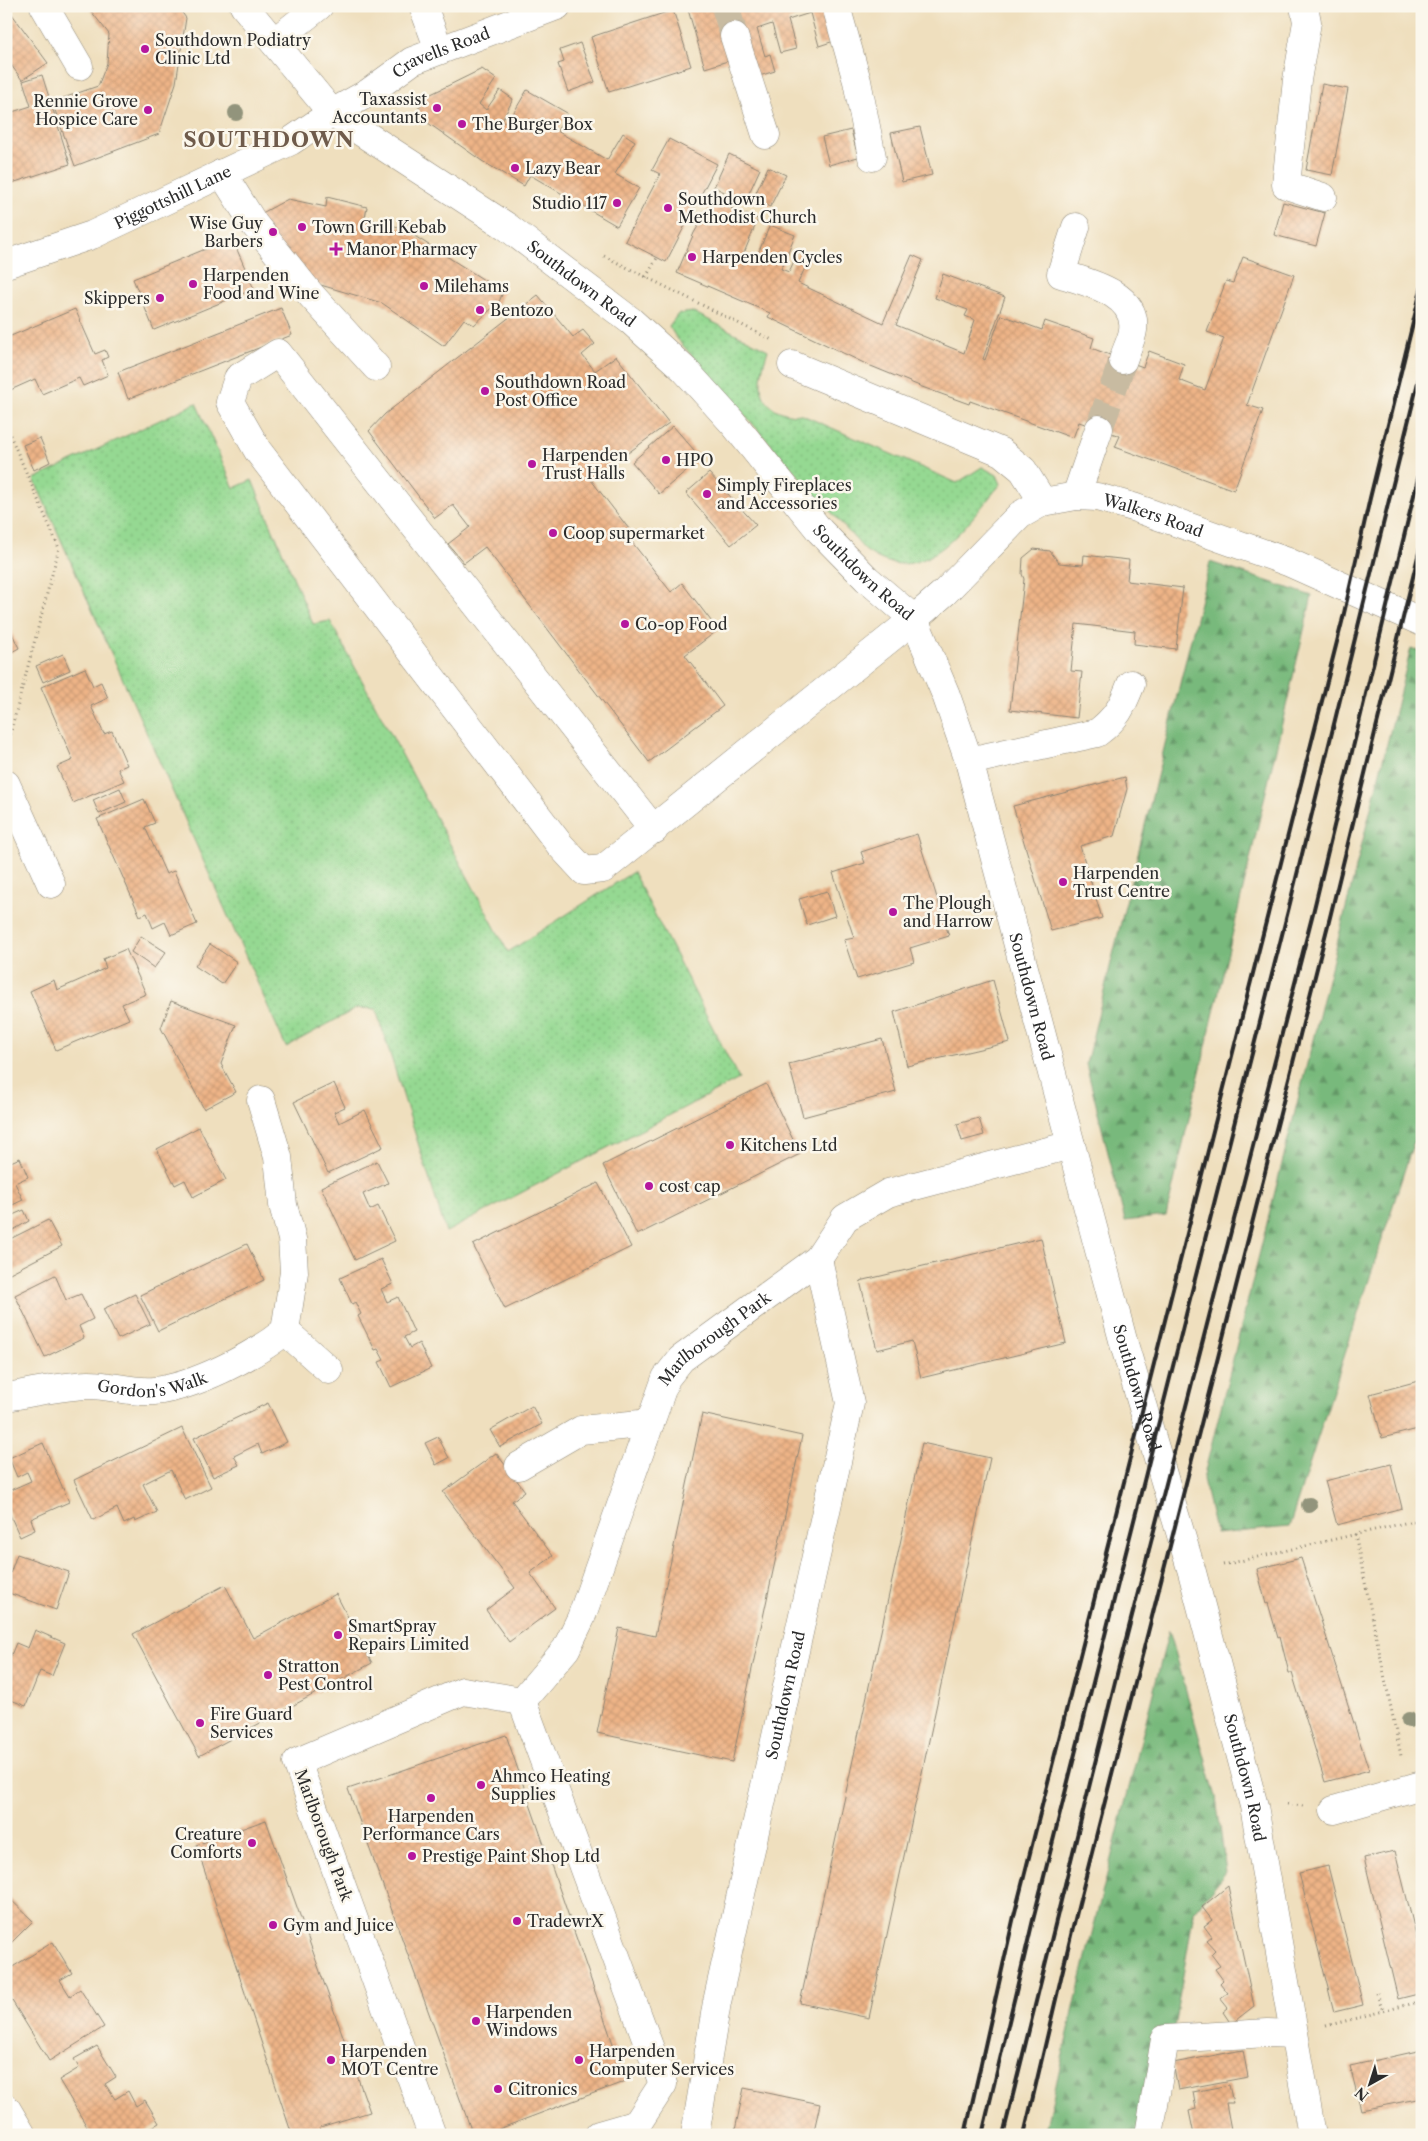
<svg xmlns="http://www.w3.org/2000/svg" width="1428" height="2141" font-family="'Libre Caslon Text',serif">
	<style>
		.forest { fill: url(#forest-firs); stroke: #527254 }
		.park { fill: url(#park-dots); stroke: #60825e }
		.building { fill: url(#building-cross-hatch) }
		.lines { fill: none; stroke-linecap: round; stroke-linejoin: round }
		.minor-tunnel { stroke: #c8bba1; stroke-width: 28; stroke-dasharray: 28 14; stroke-linecap: butt }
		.minor-casing { stroke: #8d8574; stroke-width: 29 }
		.path { stroke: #8d8574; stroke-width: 3; stroke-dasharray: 1 4; stroke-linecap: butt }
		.minor { stroke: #fff; stroke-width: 28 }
		.rail { stroke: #2b2b2b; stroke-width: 4 }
		.tree { fill: #92947b }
		.poi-dot { fill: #b5179e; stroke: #fbf7ec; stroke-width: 2 }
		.labels { text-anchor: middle; stroke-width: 5; stroke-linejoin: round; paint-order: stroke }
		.poi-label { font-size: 16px; fill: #2b2b2b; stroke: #fbf7ec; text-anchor: start }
		.street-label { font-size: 16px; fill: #2b2b2b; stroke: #fbf7ec }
		.district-label { font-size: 21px; font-weight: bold; letter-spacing: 1px; fill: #6f5b4b; stroke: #fbf7ec }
	</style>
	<defs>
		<pattern id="forest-firs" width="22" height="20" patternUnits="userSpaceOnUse" patternTransform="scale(1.25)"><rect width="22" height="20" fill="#78b97c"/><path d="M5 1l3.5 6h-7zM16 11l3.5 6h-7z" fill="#639766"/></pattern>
		<pattern id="park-dots" width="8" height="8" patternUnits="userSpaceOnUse" patternTransform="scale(1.25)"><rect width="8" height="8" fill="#95d992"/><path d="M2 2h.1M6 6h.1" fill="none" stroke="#81ba7e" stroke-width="1.8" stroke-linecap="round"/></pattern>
		<pattern id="building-cross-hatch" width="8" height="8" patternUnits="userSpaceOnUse" patternTransform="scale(1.25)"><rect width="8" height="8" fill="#eeb487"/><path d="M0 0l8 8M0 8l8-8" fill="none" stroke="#cc9b75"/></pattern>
	</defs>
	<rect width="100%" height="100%" fill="#fbf7ec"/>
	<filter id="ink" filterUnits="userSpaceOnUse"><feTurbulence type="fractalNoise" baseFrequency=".02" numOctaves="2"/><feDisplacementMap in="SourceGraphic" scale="10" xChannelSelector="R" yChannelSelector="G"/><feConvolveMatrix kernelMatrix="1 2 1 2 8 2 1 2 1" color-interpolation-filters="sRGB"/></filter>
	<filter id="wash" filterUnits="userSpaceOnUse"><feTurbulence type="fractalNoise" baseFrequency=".0096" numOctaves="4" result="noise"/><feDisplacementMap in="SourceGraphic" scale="20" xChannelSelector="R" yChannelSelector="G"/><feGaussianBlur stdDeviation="1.12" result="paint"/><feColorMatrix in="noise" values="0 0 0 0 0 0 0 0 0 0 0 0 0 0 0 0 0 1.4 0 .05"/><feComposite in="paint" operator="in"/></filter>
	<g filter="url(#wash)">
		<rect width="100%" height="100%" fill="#efdfbe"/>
		<!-- forest -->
		<path class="forest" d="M1210 562 1312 596 1166 1216 1125 1221 1086 1064Z
			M1411 648 1422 652V1116L1289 1527 1216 1534 1203 1479Z
			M1169 1630 1216 1797 1226 1872 1194 1912 1162 2096 1151 2135H1044L1086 1957Z"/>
		<!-- park -->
		<path class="park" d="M693 312 768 350C761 372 753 397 777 410 784 413 792 416 800 414L957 483 982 467 997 475 1001 484C966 523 924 594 865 550L677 339 669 326 678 314Z
			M196 403 234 488 252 480 313 624 330 621 508 952 633 872 739 1079 446 1232 376 1009 357 1008 286 1047 34 479Z"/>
		<g id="blocks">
			<!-- building -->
			<path class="building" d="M6 6 48 63 22 80 6 58Z
				M87 6H177L186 18 176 83 159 134 75 166 52 102 98 86 107 63 109 34Z
				M687 6H832L837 40 819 46 810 13 788 20 796 49 780 53 772 24 757 29 765 56 770 54 775 71 753 78 731 60 705 68Z
				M673 10 691 66 609 92 591 37Z
				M580 43 595 82 568 92 558 64 564 62 560 50Z
				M482 69 496 79 479 104 486 110 500 90 513 99 502 121 507 124 527 90 567 113 557 131 607 160 623 133 635 141 615 174 639 188 617 226 530 175 524 186 482 161 421 118 418 109 427 96Z
				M42 75 70 164 6 185V114L31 106 23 81Z
				M1322 84 1348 89 1332 175 1306 170Z
				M920 127 932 175 902 182 891 133Z
				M851 130 858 157 829 165 822 137Z
				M669 139 717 164 666 262 625 241 660 174 652 170Z
				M729 154 760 169 745 202 714 187Z
				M768 167 786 175 770 207 753 199Z
				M327 197 367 207 365 218 402 228 503 292 499 302 474 325 464 319 444 346 382 303 307 281 253 218 288 199 326 207Z
				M713 201 758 219 744 253 756 258 770 225 795 235 781 269 789 272 799 250 811 255 798 283 883 323 912 255 923 260 896 325 964 353 975 320 965 316 968 310 935 298 943 274 1005 297 983 359 985 360 1001 315 1042 330 1045 321 1094 338 1091 348 1143 367 1149 351 1184 364 1179 380 1205 390 1224 338 1207 332 1226 281 1233 283 1243 257 1294 275 1247 405 1263 410 1234 490 1115 447 1120 436 1079 422 1073 438 970 401 969 404 922 387 866 364 768 317 770 313 677 273 694 233Z
				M1283 202 1325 213 1316 246 1274 235Z
				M232 238 254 289 154 330 133 279Z
				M538 295 573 337 583 330 595 344 582 355 595 371 616 356 669 423 591 480 636 538 631 541 671 592 682 583 718 630 685 655 723 706 649 762 485 547 464 563 448 544 470 527 453 505 435 518 369 431 385 414Z
				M281 308 292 335 128 399 118 372Z
				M75 309 95 354 105 350 108 357 102 360 108 375 83 386 79 378 42 394 35 379 6 392V338Z
				M673 426 701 458 659 494 632 462Z
				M40 438 50 462 34 470 23 445Z
				M709 473 756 525 731 545 686 493Z
				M1034 549 1050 551 1059 563 1083 565 1084 555 1129 560 1127 581 1183 588 1176 649 1134 644 1135 631 1076 624 1071 671 1082 672 1077 718 1010 710 1024 579 1022 574 1023 558Z
				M6 621 19 648 6 655Z
				M63 654 70 670 43 682 36 666Z
				M85 668 93 686 101 682 108 698 91 706 104 734 112 731 127 765 118 769 124 781 73 803 57 767 73 760 41 687Z
				M1125 777 1127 789 1114 836 1080 846 1102 918 1051 931 1013 806Z
				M120 788 126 802 99 814 93 800Z
				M144 799 155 823 145 827 166 874 174 871 197 924 171 935 165 922 153 928 147 913 140 916 97 819Z
				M917 834 949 936 910 948 914 962 857 979 844 940 854 938 833 873 865 863 861 852Z
				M827 891 835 916 807 925 799 899Z
				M141 936 166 952 154 968 131 952Z
				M210 944 237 962 222 984 195 966Z
				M126 949 146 994 122 1004 129 1019 56 1050 30 991 54 980 57 990 82 979 106 968 103 959Z
				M993 980 1010 1042 907 1066 894 1012Z
				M171 1001 236 1025 221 1064 236 1092 204 1109 161 1028Z
				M882 1039 896 1092 803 1117 789 1064Z
				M334 1083 345 1107 334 1112 339 1123 365 1110 383 1147 328 1173 294 1102Z
				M766 1084 800 1154 637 1235 603 1165Z
				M979 1118 984 1135 962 1141 957 1124Z
				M199 1127 226 1180 193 1197 185 1180 175 1185 157 1149Z
				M20 1158 28 1177 15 1183 23 1200 6 1208V1164Z
				M377 1161 388 1183 363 1194 370 1210 378 1206 395 1241 355 1260 321 1187Z
				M598 1183 631 1247 505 1309 473 1245Z
				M24 1210 29 1221 6 1234V1218Z
				M48 1220 62 1246 6 1275V1241Z
				M1041 1238 1066 1343 921 1378 912 1341 877 1350 860 1281Z
				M247 1244 264 1280 158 1331 140 1295Z
				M381 1259 393 1284 381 1289 387 1302 398 1297 414 1332 404 1337 410 1348 419 1343 431 1368 391 1387 379 1362 384 1360 378 1349 375 1350 358 1316 361 1314 355 1302 352 1304 340 1278Z
				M55 1275 66 1300 81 1294 93 1319 79 1326 84 1338 45 1357 15 1295Z
				M135 1294 150 1324 118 1339 103 1309Z
				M1422 1380V1428L1382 1438 1370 1394Z
				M268 1403 287 1442 262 1454 258 1444 234 1456 239 1465 213 1477 194 1438Z
				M532 1406 542 1424 500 1447 490 1430Z
				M702 1414 802 1436 732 1762 597 1733 619 1628 655 1636Z
				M182 1428 211 1487 185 1500 171 1470 143 1484 157 1512 135 1522 134 1519 124 1524 117 1508 93 1520 74 1480Z
				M438 1437 449 1458 436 1465 425 1443Z
				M43 1443 69 1502 31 1519 35 1530 20 1537 6 1506V1492L31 1481 27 1472 17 1477 9 1458Z
				M922 1443 990 1458 869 2018 800 2003Z
				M496 1453 525 1491 512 1501 553 1556 530 1573 555 1608 509 1642 486 1610 515 1588 443 1492Z
				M1391 1464 1402 1508 1337 1525 1325 1481Z
				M17 1554 69 1572 56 1610 6 1592V1585Z
				M1301 1558 1369 1770 1325 1782 1292 1673H1289L1280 1637 1278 1638 1268 1603 1266 1604 1257 1569Z
				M225 1585 253 1638 336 1594 372 1663 199 1756 133 1634Z
				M35 1630 65 1643 52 1676 40 1671 26 1706 6 1698V1667L16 1643 28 1648Z
				M506 1735 626 2081 483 2135H473L348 1789Z
				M266 1820 370 2112 320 2127 323 2135H292L196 1845Z
				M1395 1851 1422 1959V1993L1398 1999 1364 1858Z
				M1328 1866 1363 2005 1334 2012 1299 1873Z
				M1228 1886 1254 2006 1231 2024 1223 2012 1228 2008 1220 1998 1228 1993 1220 1983 1223 1980 1215 1969 1220 1966 1211 1954 1215 1950 1207 1941 1212 1937 1204 1926 1212 1920 1202 1907Z
				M6 1895 33 1921 6 1948Z
				M53 1942 72 1973 60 1980 70 1996 80 1989 104 2027 49 2061 6 1991V1971Z
				M97 2046 116 2077 105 2084 115 2099 128 2091 136 2106 145 2100 159 2123 139 2135H92L59 2080 79 2068 74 2059Z
				M1243 2050 1248 2077 1178 2090 1173 2063Z
				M1422 2050V2098L1361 2110 1350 2066Z
				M1229 2085 1233 2103H1226L1232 2135H1194L1189 2111 1196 2109 1193 2092Z
				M744 2088 820 2104 813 2135H734Z"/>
		</g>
	</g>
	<g filter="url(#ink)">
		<use href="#blocks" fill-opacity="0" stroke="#8d8574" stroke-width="1"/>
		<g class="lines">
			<!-- minor-tunnel -->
			<path class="minor-tunnel" d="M725 6 734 36
				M1099 429 1123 360"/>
			<!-- minor casing -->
			<g class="minor-casing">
				<g id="minor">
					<path d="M44 6 79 66"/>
					<path id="s1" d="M244 6 332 113 506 226 631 321 685 370 733 423 820 531 867 579 914 619 946 695 969 761 1124 1344 1192 1572 1254 1806 1312 2135"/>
					<path d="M423 6 439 50"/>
					<path d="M836 6 857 81 872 157"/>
					<path d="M1304 6 1307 22 1297 80 1286 185 1323 197"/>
					<path d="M734 36 766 135"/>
					<path d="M274 42 319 6"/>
					<path d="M222 173 254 224 311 295 376 367"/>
					<path d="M1076 227 1061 274C1086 282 1138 293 1133 330 1132 339 1126 350 1123 360"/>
					<path id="s2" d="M6 264 92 235 291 141 332 113 368 93 412 61 557 6"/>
					<path d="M792 365 1001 452 1023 470 1043 502"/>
					<path d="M1076 496 1099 429"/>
					<path d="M969 761 1097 733C1117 718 1122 707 1131 684"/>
					<path d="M6 784 51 884"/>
					<path id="s3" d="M654 830 278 353 238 378 230 402 258 451 560 845 584 871 603 869 914 619 945 592 1020 515 1043 502 1076 496 1097 497 1133 507 1288 562 1422 622"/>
					<path d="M285 1331 329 1370"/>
					<path id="s4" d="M6 1397C34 1392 61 1386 89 1385 111 1385 132 1393 154 1391 194 1387 254 1356 285 1331L294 1272 292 1239 283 1205 278 1157 261 1100"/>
					<path d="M519 1466 581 1430 650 1423"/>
					<path id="s5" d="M522 1701 566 1649 581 1618 666 1378 681 1359 818 1259 845 1218 888 1193 1071 1145"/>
					<path d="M522 1701 663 2084 637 2124 599 2135"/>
					<path d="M1334 1810 1422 1785"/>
					<path d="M6 2108 22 2135"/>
					<path d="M432 2135 297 1762 463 1691 522 1701"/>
					<path id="s6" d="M695 2135 717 2002 850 1403 818 1259"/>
					<path d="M1149 2135 1165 2039 1268 2033 1293 2034"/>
				</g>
			</g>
			<!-- path -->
			<path class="path" d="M604 256 772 340
				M646 277 657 258
				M6 426 59 548 6 750
				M1355 1534 1401 1756
				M1223 1565 1422 1519
				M1287 1804 1303 1806
				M1377 1993 1383 2011
				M1326 2026 1422 2001"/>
			<!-- minor -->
			<use href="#minor" class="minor"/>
			<!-- rail -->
			<path class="rail" d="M965 2135 1014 1916 1342 622 1370 498 1422 286
				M982 2135 1033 1920 1289 907 1422 366
				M1003 2135 1118 1670 1313 913 1422 462
				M1024 2135 1072 1931 1330 917 1422 540"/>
		</g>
		<!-- trees -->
		<g class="tree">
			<circle cx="236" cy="113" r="8"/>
			<circle cx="1309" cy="1505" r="8"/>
			<circle cx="1409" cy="1720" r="8"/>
		</g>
	</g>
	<!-- markers -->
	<g class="poi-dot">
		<circle cx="145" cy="49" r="5"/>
		<circle cx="437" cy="108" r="5"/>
		<circle cx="148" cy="110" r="5"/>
		<circle cx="462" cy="124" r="5"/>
		<circle cx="515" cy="168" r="5"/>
		<circle cx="617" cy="203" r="5"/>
		<circle cx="668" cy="208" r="5"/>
		<circle cx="302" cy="227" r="5"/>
		<circle cx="273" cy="232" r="5"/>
		<path d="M333.5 241.5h5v5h5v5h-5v5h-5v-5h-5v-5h5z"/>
		<circle cx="692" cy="257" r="5"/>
		<circle cx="193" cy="284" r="5"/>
		<circle cx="424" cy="286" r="5"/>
		<circle cx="160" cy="298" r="5"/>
		<circle cx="480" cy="310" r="5"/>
		<circle cx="485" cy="391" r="5"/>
		<circle cx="666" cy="460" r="5"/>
		<circle cx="532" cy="464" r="5"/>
		<circle cx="707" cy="494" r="5"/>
		<circle cx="553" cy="533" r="5"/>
		<circle cx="625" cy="624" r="5"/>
		<circle cx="1063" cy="882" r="5"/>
		<circle cx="893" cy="912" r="5"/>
		<circle cx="730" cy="1145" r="5"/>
		<circle cx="649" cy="1186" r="5"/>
		<circle cx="338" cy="1635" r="5"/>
		<circle cx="268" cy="1675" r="5"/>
		<circle cx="200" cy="1723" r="5"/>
		<circle cx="481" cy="1785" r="5"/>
		<circle cx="431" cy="1798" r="5"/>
		<circle cx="252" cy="1843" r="5"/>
		<circle cx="412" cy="1856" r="5"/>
		<circle cx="517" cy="1921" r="5"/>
		<circle cx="273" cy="1925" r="5"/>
		<circle cx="476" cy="2021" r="5"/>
		<circle cx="331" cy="2060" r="5"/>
		<circle cx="579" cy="2060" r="5"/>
		<circle cx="498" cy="2089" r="5"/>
	</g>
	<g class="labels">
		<!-- poi labels -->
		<g class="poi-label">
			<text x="155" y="46">Southdown Podiatry<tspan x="155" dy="18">Clinic Ltd</tspan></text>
			<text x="427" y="105" text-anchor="end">Taxassist<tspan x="427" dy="18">Accountants</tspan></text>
			<text x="138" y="107" text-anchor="end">Rennie Grove<tspan x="138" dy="18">Hospice Care</tspan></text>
			<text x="472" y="130">The Burger Box</text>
			<text x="525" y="174">Lazy Bear</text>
			<text x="678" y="205">Southdown<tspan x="678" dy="18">Methodist Church</tspan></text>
			<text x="607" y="209" text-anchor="end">Studio 117</text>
			<text x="263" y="229" text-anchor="end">Wise Guy<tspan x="263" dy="18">Barbers</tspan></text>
			<text x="312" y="233">Town Grill Kebab</text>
			<text x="346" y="255">Manor Pharmacy</text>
			<text x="702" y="263">Harpenden Cycles</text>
			<text x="203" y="281">Harpenden<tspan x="203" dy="18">Food and Wine</tspan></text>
			<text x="434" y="292">Milehams</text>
			<text x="150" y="304" text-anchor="end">Skippers</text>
			<text x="490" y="316">Bentozo</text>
			<text x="495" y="388">Southdown Road<tspan x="495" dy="18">Post Office</tspan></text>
			<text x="542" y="461">Harpenden<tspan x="542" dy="18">Trust Halls</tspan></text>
			<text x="676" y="466">HPO</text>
			<text x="717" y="491">Simply Fireplaces<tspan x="717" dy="18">and Accessories</tspan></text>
			<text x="563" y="539">Coop supermarket</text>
			<text x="635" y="630">Co-op Food</text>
			<text x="1073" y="879">Harpenden<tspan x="1073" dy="18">Trust Centre</tspan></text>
			<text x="903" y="909">The Plough<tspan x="903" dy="18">and Harrow</tspan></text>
			<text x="740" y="1151">Kitchens Ltd</text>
			<text x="659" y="1192">cost cap</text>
			<text x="348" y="1632">SmartSpray<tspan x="348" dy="18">Repairs Limited</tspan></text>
			<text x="278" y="1672">Stratton<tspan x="278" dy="18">Pest Control</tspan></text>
			<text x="210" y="1720">Fire Guard<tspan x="210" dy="18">Services</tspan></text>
			<text x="491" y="1782">Ahmco Heating<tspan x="491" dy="18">Supplies</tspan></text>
			<text x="431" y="1822" text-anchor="middle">Harpenden<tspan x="431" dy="18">Performance Cars</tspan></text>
			<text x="242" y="1840" text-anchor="end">Creature<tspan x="242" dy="18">Comforts</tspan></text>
			<text x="422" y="1862">Prestige Paint Shop Ltd</text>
			<text x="527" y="1927">TradewrX</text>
			<text x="283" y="1931">Gym and Juice</text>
			<text x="486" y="2018">Harpenden<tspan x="486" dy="18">Windows</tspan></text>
			<text x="341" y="2057">Harpenden<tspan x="341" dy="18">MOT Centre</tspan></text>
			<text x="589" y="2057">Harpenden<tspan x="589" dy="18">Computer Services</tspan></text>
			<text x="508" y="2095">Citronics</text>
		</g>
		<!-- street labels -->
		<g class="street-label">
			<text dy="6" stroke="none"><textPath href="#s2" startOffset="486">Cravells Road</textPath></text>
			<text dy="6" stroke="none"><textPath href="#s2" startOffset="180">Piggottshill Lane</textPath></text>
			<text dy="6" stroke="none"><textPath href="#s1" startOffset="441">Southdown Road</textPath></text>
			<text dy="6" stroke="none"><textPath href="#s3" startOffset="1975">Walkers Road</textPath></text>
			<text dy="6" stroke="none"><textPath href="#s1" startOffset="846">Southdown Road</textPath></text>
			<text dy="6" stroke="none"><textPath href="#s1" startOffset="1311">Southdown Road</textPath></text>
			<text dy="6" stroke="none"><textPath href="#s5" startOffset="420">Marlborough Park</textPath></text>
			<text dy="6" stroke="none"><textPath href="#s4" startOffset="148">Gordon's Walk</textPath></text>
			<text dy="6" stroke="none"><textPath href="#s1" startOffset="1716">Southdown Road</textPath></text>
			<text dy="6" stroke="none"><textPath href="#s6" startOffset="449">Southdown Road</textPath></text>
			<text dy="6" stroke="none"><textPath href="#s1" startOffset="2121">Southdown Road</textPath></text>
			<text transform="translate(324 1835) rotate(70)" y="6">Marlborough Park</text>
		</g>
		<!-- district labels -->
		<g class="district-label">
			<text x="269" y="147">SOUTHDOWN</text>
		</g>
	</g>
	<!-- margin -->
	<rect width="1428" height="2141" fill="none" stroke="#fbf7ec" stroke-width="25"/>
	<!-- north arrow -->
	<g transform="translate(1370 2084) rotate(219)" stroke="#fbf7ec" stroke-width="4" paint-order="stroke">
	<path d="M0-4L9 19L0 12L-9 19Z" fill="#2b2b2b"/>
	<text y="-8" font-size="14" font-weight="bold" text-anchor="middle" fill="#2b2b2b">N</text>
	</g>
</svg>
